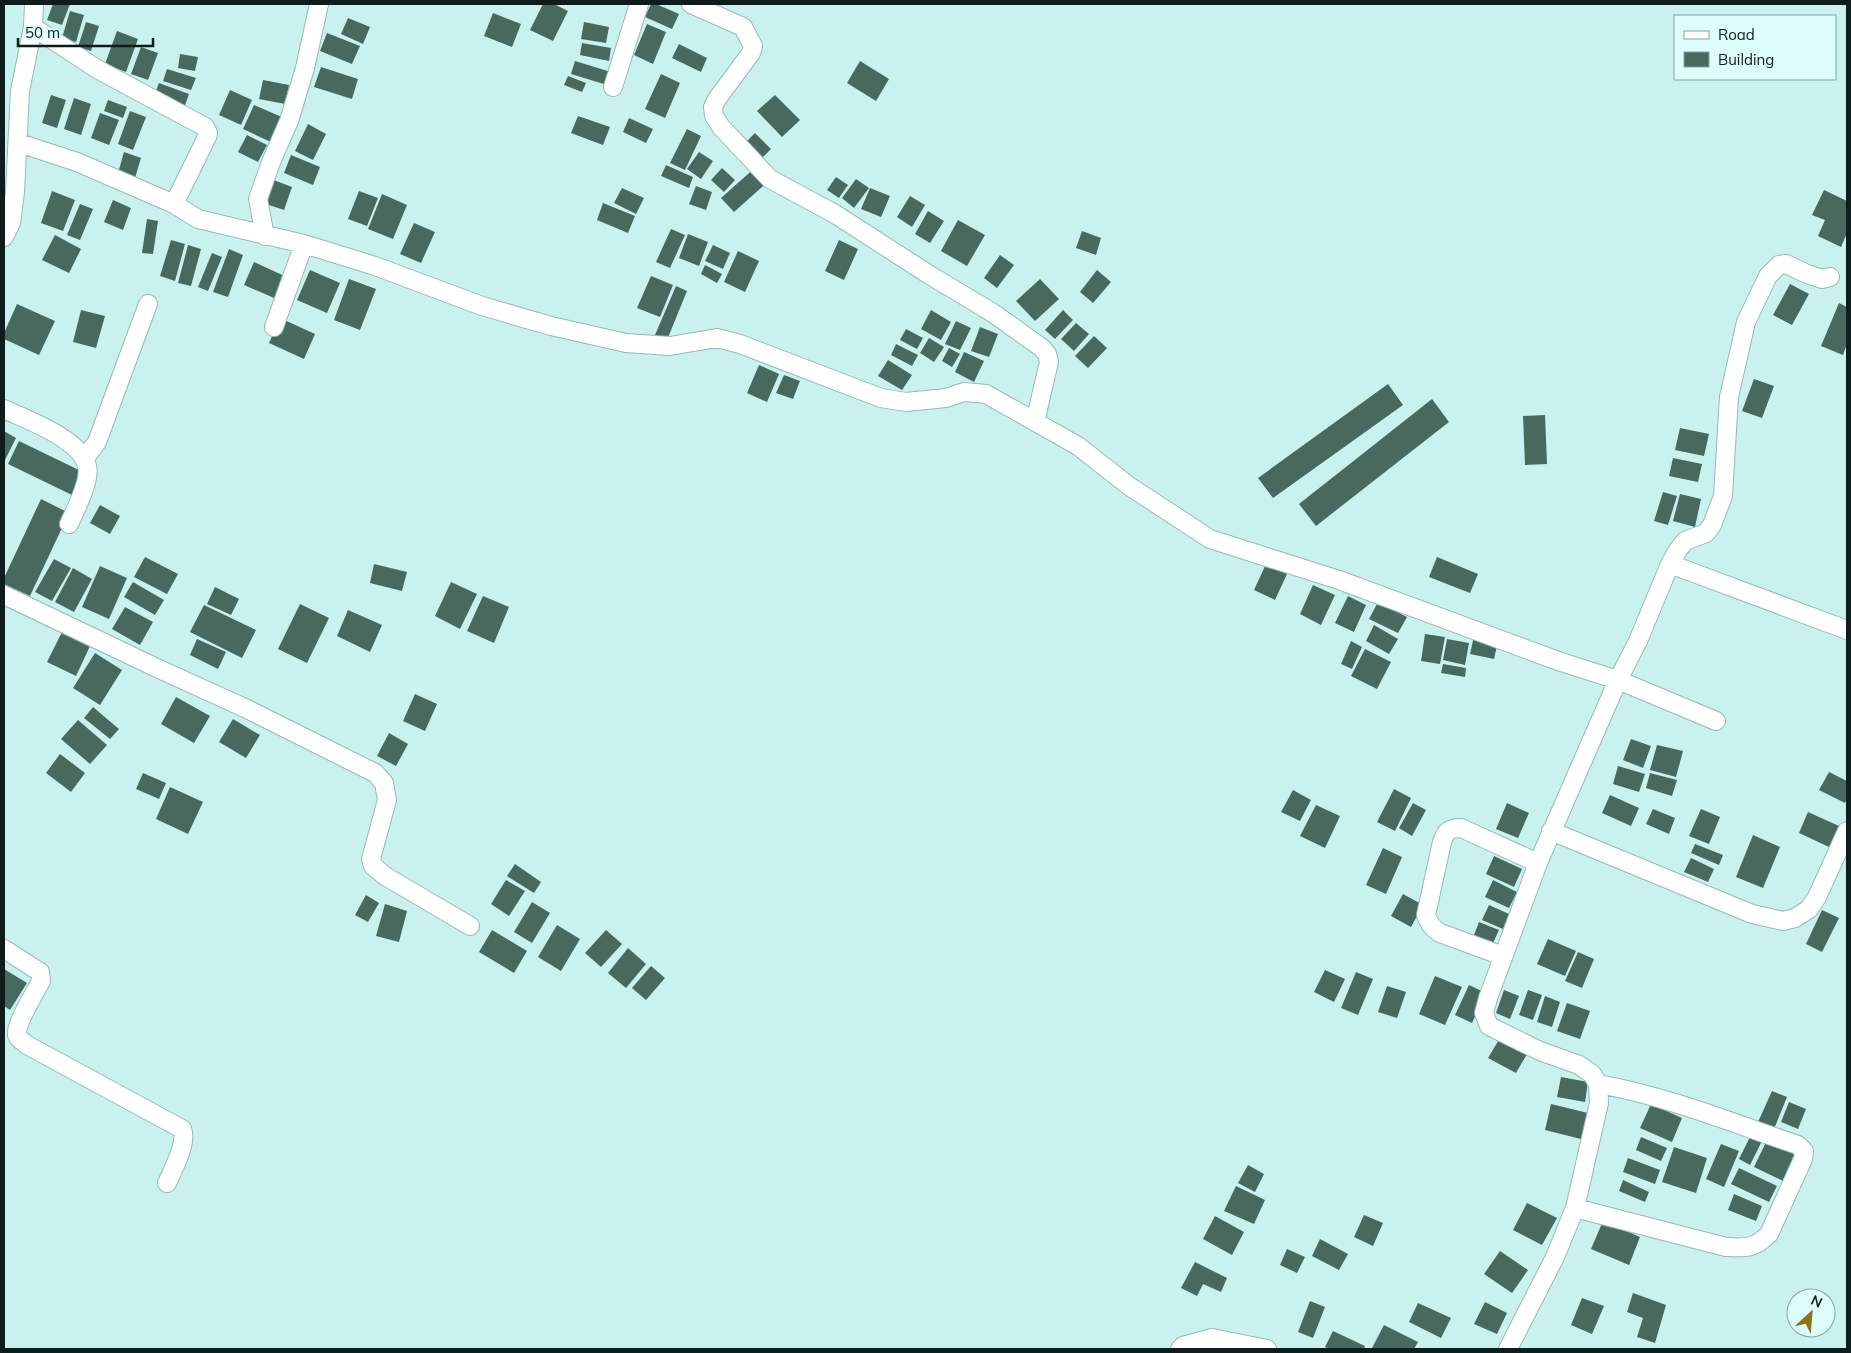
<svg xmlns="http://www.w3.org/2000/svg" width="1851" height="1353" font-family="Mulish,sans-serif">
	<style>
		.building { fill: #48695e }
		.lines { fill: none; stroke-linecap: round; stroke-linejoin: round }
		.minor-casing { stroke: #93bbb8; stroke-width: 20 }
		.minor { stroke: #fff; stroke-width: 18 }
	</style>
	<rect width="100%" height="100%" fill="#c9f2ee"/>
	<!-- building -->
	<path class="building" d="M53 4H70L62 25 47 20Z
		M543 4H554L568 11 553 41 530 30Z
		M651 4H656L679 14 672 29 645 17Z
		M70 11 84 15 76 42 62 38Z
		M493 13 521 24 512 47 484 36Z
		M348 18 370 27 363 44 341 34Z
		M86 22 99 26 91 51 78 47Z
		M584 22 609 27 606 43 581 39Z
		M647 24 666 32 653 64 634 55Z
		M117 31 138 39 126 72 105 64Z
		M327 33 360 46 352 64 320 51Z
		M582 43 611 48 609 61 580 55Z
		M679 44 707 58 701 72 672 58Z
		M141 47 158 53 148 80 131 74Z
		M180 54 198 57 195 71 178 68Z
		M575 61 611 72 607 85 571 74Z
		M860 61 889 79 876 101 847 83Z
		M321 67 358 79 352 99 314 87Z
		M167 69 196 78 191 90 163 81Z
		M661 74 680 83 665 118 645 109Z
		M568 76 586 83 582 92 564 85Z
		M263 80 289 85 285 104 259 99Z
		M159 83 189 94 184 108 154 96Z
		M230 90 252 100 241 125 219 115Z
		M51 95 66 100 57 128 42 123Z
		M775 95 800 120 782 137 757 111Z
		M74 98 91 104 81 135 64 129Z
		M108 100 127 107 123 118 104 111Z
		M254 105 284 118 273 143 243 129Z
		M130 111 146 117 133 150 118 144Z
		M100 113 119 120 109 145 91 138Z
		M578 116 610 127 603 145 571 133Z
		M629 118 653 129 646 143 623 132Z
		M308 124 326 134 313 160 295 151Z
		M687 129 701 136 685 170 670 163Z
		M755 133 771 149 760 160 744 144Z
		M247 135 267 145 258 162 238 152Z
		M124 152 141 158 135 178 118 173Z
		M699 152 713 161 701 179 687 169Z
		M291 155 320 167 313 185 284 173Z
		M666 165 693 177 689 188 661 176Z
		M757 166 770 180 734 212 721 198Z
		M722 168 735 180 724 192 711 180Z
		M836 177 848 185 839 198 827 190Z
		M271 179 292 187 284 210 263 203Z
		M856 179 869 188 854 208 842 198Z
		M696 186 712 192 706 210 689 204Z
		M622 188 644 198 636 214 614 203Z
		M870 188 890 196 881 217 861 209Z
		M1824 190 1847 201V233L1841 247 1818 236 1825 220 1812 215Z
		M52 191 75 200 63 231 41 223Z
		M359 191 378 198 367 226 348 219Z
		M382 194 407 205 393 239 368 229Z
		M910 196 925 205 912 227 897 217Z
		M113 200 131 208 123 230 104 222Z
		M603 203 635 216 628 233 597 220Z
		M80 204 93 209 80 240 67 235Z
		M928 211 944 221 930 243 915 234Z
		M147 219 158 221 153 254 142 253Z
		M958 220 985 235 967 266 941 251Z
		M414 223 435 232 421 263 400 254Z
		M671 229 685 235 670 268 656 262Z
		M1082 231 1101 238 1096 255 1076 248Z
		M688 234 708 242 699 266 679 258Z
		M55 235 81 249 69 273 42 260Z
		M171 240 185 244 175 281 160 276Z
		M839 240 858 249 844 280 825 271Z
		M188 245 201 249 191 286 178 283Z
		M713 245 730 253 723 269 705 261Z
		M229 249 243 255 228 297 213 292Z
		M738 251 759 261 745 292 724 282Z
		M212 253 222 257 208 291 198 287Z
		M1000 255 1014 265 997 288 984 278Z
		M254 262 291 279 281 301 244 285Z
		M705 265 722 274 717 283 701 274Z
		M310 270 340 283 327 313 297 300Z
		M1097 270 1111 282 1093 303 1080 292Z
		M651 276 673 285 660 317 637 308Z
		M349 279 376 289 360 330 334 320Z
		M1040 279 1059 299 1035 321 1016 301Z
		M1790 284 1809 294 1792 325 1773 315Z
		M676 286 687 291 667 340 655 335Z
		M1839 303 1847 307V344L1843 355 1821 346Z
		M17 304 55 321 39 355 4 339V333Z
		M81 310 105 316 96 348 73 342Z
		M931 310 951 322 941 340 921 329Z
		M1063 310 1073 320 1055 339 1045 330Z
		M280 318 315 334 304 359 269 343Z
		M956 321 971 328 960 350 945 344Z
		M1076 323 1089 334 1074 351 1061 339Z
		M980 327 998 334 989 357 971 351Z
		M906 329 923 338 917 349 900 340Z
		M1094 336 1107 348 1088 368 1075 356Z
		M929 338 944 347 934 362 920 353Z
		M896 344 918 355 912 366 891 355Z
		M949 348 960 354 952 367 942 361Z
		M964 352 984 361 974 382 955 372Z
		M888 360 912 375 902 390 878 376Z
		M759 365 779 374 767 402 747 393Z
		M784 375 800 381 793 399 776 393Z
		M1754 379 1774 386 1762 418 1742 411Z
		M1388 384 1403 405 1273 498 1258 478Z
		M1432 399 1449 422 1316 526 1299 504Z
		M1545 415 1547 464 1525 465 1523 416Z
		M1680 428 1709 434 1704 456 1675 450Z
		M4 431 16 438 4 462Z
		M19 441 83 472 72 495 8 464Z
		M1673 458 1702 464 1698 482 1669 476Z
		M1663 492 1677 496 1668 525 1654 521Z
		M1680 494 1701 499 1695 527 1673 521Z
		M41 499 69 513 30 596 4 584V578Z
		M100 505 120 516 110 534 90 523Z
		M145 557 178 574 167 594 134 577Z
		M1437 557 1478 574 1470 593 1429 577Z
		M54 559 71 568 52 601 35 592Z
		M374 564 407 572 402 591 370 583Z
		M1266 564 1287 574 1275 600 1254 590Z
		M100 566 127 578 109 619 82 607Z
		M73 568 92 579 74 612 55 602Z
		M133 582 164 600 155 615 124 597Z
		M451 582 477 594 460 629 435 616Z
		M1313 585 1335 595 1321 625 1300 614Z
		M215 587 239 599 231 615 207 604Z
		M483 596 509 607 494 643 467 631Z
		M1348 596 1366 605 1354 632 1335 623Z
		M1378 602 1407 617 1398 633 1369 619Z
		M300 604 329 618 307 663 278 649Z
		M204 605 256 630 242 658 190 632Z
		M125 607 153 622 140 645 112 629Z
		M348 610 382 625 370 652 337 636Z
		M1374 625 1398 639 1389 654 1366 641Z
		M63 630 91 644 76 676 47 662Z
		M1425 634 1445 637 1440 664 1421 661Z
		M1474 636 1498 641 1494 659 1470 654Z
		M197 639 226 652 218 669 190 655Z
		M1447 639 1469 643 1465 665 1443 660Z
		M1351 641 1362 647 1352 669 1341 664Z
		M1365 649 1391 662 1377 689 1351 676Z
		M95 653 122 670 100 705 73 688Z
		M1443 664 1466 668 1465 677 1441 673Z
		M415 694 437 704 425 731 403 721Z
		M176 697 210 716 194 743 161 724Z
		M93 707 119 729 110 739 84 718Z
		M233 719 260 735 246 758 219 742Z
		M78 720 107 745 90 764 61 739Z
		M389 733 408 744 396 766 377 756Z
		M1631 739 1651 746 1643 768 1623 760Z
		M1657 745 1683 751 1676 777 1650 770Z
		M60 754 85 773 71 792 46 773Z
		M1618 766 1645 774 1639 792 1613 784Z
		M1829 772 1847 781V798L1845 803 1819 790Z
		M143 773 166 783 159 799 136 789Z
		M1650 773 1677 780 1672 796 1646 788Z
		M170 787 203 802 188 834 156 819Z
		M1394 789 1411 798 1395 831 1377 822Z
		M1293 790 1311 800 1300 821 1281 812Z
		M1610 795 1639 808 1631 826 1602 813Z
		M1413 803 1426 810 1412 836 1399 828Z
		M1507 803 1529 813 1518 838 1496 829Z
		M1316 805 1340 816 1325 848 1300 836Z
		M1653 809 1675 818 1669 834 1646 824Z
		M1701 809 1720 817 1709 844 1689 836Z
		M1808 812 1839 826 1829 847 1799 833Z
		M1753 835 1780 847 1763 888 1736 877Z
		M1695 844 1723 855 1719 865 1691 853Z
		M1383 848 1402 857 1386 894 1366 885Z
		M1494 856 1522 869 1514 887 1486 874Z
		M1691 858 1714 869 1708 882 1684 872Z
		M515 864 541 882 534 893 507 876Z
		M506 880 525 891 509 916 491 904Z
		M1493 880 1517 892 1509 908 1485 897Z
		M1403 894 1423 905 1411 927 1391 916Z
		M366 895 379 903 368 922 355 915Z
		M532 902 550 913 532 943 514 932Z
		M385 904 407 911 399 942 376 936Z
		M1489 905 1509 914 1503 929 1482 920Z
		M1822 910 1839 918 1822 952 1806 944Z
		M1479 922 1499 930 1493 943 1474 935Z
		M557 925 580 939 561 971 538 957Z
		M492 930 527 951 514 973 479 952Z
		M606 930 622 944 601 967 585 953Z
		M1548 939 1576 951 1565 976 1537 964Z
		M628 948 646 964 626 988 608 973Z
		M1578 952 1594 959 1582 988 1565 981Z
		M651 966 665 978 646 1000 632 988Z
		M4 969 27 983 10 1010 4 1006Z
		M1325 970 1345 979 1334 1002 1314 992Z
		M1356 972 1373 979 1358 1015 1341 1008Z
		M1435 976 1462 987 1445 1025 1419 1014Z
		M1469 985 1486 993 1472 1023 1455 1015Z
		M1387 986 1406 992 1397 1018 1378 1012Z
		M1504 990 1519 996 1510 1019 1496 1013Z
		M1528 990 1542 995 1533 1020 1519 1015Z
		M1545 996 1560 1002 1552 1027 1537 1022Z
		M1567 1003 1590 1011 1580 1039 1557 1031Z
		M1500 1038 1527 1054 1516 1073 1488 1058Z
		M1561 1077 1588 1082 1585 1102 1557 1097Z
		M1772 1091 1787 1097 1774 1129 1758 1122Z
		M1789 1102 1806 1109 1798 1129 1781 1122Z
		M1551 1104 1588 1113 1581 1139 1545 1130Z
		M1651 1104 1682 1118 1672 1142 1640 1128Z
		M1752 1133 1763 1139 1750 1165 1739 1159Z
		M1641 1137 1667 1148 1661 1161 1636 1150Z
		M1767 1140 1798 1155 1785 1182 1754 1167Z
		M1721 1144 1739 1151 1724 1187 1706 1179Z
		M1674 1147 1707 1158 1696 1193 1662 1182Z
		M1628 1158 1660 1170 1655 1184 1623 1172Z
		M1248 1165 1264 1174 1255 1192 1238 1183Z
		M1739 1168 1777 1186 1769 1202 1731 1184Z
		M1623 1180 1649 1192 1645 1202 1619 1191Z
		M1236 1186 1265 1200 1254 1224 1224 1211Z
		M1734 1194 1762 1206 1756 1221 1728 1210Z
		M1527 1203 1557 1218 1542 1245 1513 1230Z
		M1364 1215 1383 1223 1373 1246 1354 1237Z
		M1215 1216 1244 1232 1232 1255 1203 1239Z
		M1603 1221 1640 1237 1629 1265 1591 1249Z
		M1320 1239 1348 1254 1339 1270 1312 1256Z
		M1287 1249 1305 1257 1297 1273 1280 1265Z
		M1500 1251 1528 1270 1512 1293 1484 1274Z
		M1195 1262 1227 1278 1221 1292 1203 1284 1197 1296 1181 1288Z
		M1633 1293 1666 1305 1655 1343 1637 1337 1643 1318 1627 1312Z
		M1582 1298 1604 1306 1592 1334 1571 1325Z
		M1310 1301 1325 1307 1313 1338 1298 1332Z
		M1485 1302 1507 1313 1497 1334 1474 1324Z
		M1418 1303 1451 1318 1441 1338 1409 1322Z
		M1384 1325 1418 1342 1414 1349 1372 1348Z
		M1333 1331 1365 1346 1364 1349H1330L1325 1347Z"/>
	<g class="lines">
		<!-- minor casing -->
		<g class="minor-casing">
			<path id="minor" d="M691 4 743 27 753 46 751 53 717 99 713 107 714 116 721 127 770 179 835 214 928 274 993 313 1042 348 1047 354 1049 362 1035 422
				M33 27 97 69 205 127 208 133 207 137 174 204
				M613 87 639 4
				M19 143 77 162 174 204 198 219 304 244 375 266 482 306 551 326 626 343 670 346 717 338 740 344 881 398 906 402 946 398 964 392 986 394 1078 446 1129 486 1210 539 1339 580 1561 662 1618 680 1716 721
				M265 236 258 199 271 162 289 121 305 68 319 4
				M4 237 11 223 15 192 20 91 33 27 34 4
				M274 327 304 244
				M4 409C27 420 81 439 87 466 91 480 75 511 69 524
				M84 459 97 442 148 304
				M1670 564 1847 630
				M4 595 159 669 245 708 375 773 384 783 387 800 371 859 373 866 385 876 470 926
				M1551 831 1752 914 1783 921 1795 918 1809 909 1817 897 1847 831
				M4 949 40 972 41 981C35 993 17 1021 17 1033 16 1038 24 1042 27 1045L182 1129C188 1142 173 1170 167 1183
				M1503 956 1440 933C1432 928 1429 923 1426 915L1442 842C1446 831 1449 828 1461 828L1538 863
				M1575 1208 1726 1247C1746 1248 1754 1249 1769 1234L1803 1159 1804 1151 1798 1145C1732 1123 1667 1096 1598 1084
				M1180 1349 1183 1346 1212 1338 1267 1349
				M1508 1349 1555 1257 1575 1208 1599 1103 1598 1084 1592 1074 1579 1065 1540 1051 1489 1026 1484 1013 1488 998 1538 863 1618 680 1638 641 1670 564 1678 550 1685 541 1706 533 1712 525 1723 496 1729 397 1746 322 1768 276 1779 265 1786 264 1807 274 1822 279 1830 277"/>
		</g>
		<!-- minor -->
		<use href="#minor" class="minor"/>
	</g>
	<!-- border -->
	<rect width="1851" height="1353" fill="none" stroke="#0e1d1c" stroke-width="10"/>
	<!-- legend -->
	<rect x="1674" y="15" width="162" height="65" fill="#dcfdfa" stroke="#8aa3a1"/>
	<rect x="1684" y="31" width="25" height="8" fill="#ffffff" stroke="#8aa3a1"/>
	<text x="1718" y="40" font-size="15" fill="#0e1d1c">Road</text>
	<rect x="1684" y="52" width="25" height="15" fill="#48695e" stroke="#8aa3a1"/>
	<text x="1718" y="65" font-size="15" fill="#0e1d1c">Building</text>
	<!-- north arrow -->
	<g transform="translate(1811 1313) rotate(26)"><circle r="24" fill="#dcfdfa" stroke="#8aa3a1"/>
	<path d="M0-4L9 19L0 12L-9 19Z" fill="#8e7317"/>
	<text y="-8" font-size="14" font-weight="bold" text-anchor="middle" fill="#0e1d1c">N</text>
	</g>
	<!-- scale -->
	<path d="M18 38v8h135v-8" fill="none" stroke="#0e1d1c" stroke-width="2.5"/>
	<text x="25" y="38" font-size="15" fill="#0e1d1c" stroke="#dcfdfa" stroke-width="4" paint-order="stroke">50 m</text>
</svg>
